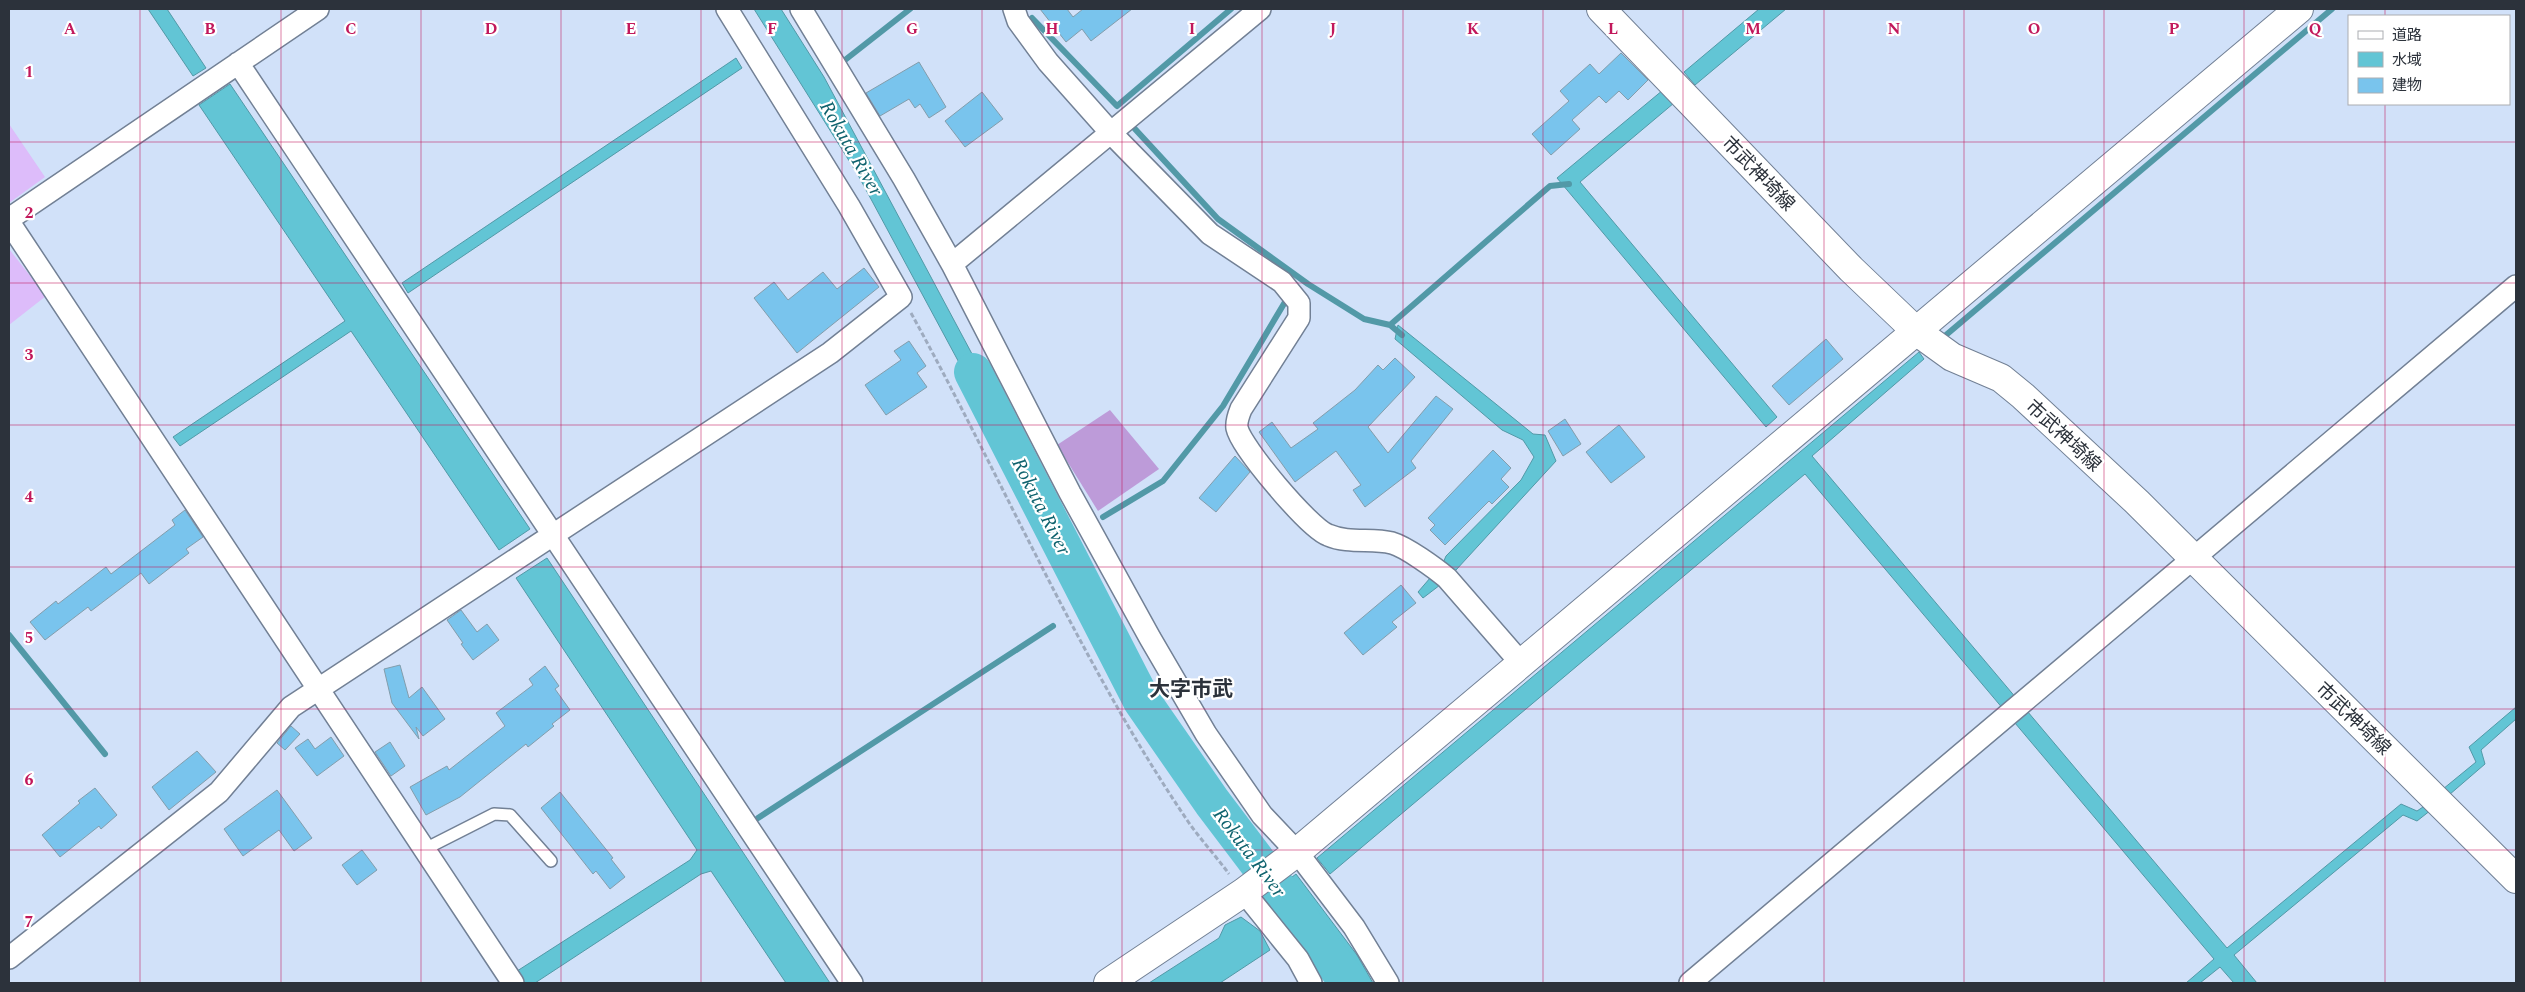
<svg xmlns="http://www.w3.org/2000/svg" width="2525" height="992" font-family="Spectral,'Noto Sans JP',serif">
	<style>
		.green { fill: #ddbcfa }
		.forest { fill: #bd9bd9 }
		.water { fill: #62c5d5; stroke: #5299a7 }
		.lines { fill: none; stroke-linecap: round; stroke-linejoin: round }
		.stream { stroke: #5299a7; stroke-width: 6 }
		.river { stroke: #62c5d5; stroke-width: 38 }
		.building { fill: #79c4ed; stroke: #839dac }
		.service-casing { stroke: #728095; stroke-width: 14 }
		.minor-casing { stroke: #728095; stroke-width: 24 }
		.tertiary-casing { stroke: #728095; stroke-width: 30 }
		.secondary-casing { stroke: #728095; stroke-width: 30 }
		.path { stroke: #9eabbf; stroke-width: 3; stroke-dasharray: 5 2.5; stroke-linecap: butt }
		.service { stroke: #fff; stroke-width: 11 }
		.minor { stroke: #fff; stroke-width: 21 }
		.tertiary { stroke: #fff; stroke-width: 28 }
		.secondary { stroke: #fff; stroke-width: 28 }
		.grid { fill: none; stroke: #c2185b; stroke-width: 1; stroke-opacity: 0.55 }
		.labels { text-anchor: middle; stroke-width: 4.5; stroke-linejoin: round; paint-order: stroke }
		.street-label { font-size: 19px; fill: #2c323b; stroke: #fff }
		.water-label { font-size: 20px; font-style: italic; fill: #0f636e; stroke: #fff }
		.quarter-label { font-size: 21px; font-weight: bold; fill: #2c323b; stroke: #fff }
		.grid-label { font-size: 16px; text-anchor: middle; font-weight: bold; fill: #c2185b; stroke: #fff; stroke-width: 4.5; stroke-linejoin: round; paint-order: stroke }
	</style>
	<rect width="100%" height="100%" fill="#d1e1f9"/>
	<!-- green -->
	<path class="green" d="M9 124 45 177 9 203Z
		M9 249 46 296 9 325Z"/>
	<!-- forest -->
	<path class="forest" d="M1110 410 1159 469 1098 511 1057 445Z"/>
	<!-- water -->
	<path class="water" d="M148 9H167L206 68 193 76Z
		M754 9H781L824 77 1002 410 991 422 858 175Z
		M1759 9H1786L1695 85 1684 72Z
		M736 58 742 68 408 293 402 283Z
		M230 84 530 529 499 550 351 331 180 446 173 437 345 321 199 105Z
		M1663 90 1674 103 1580 182 1777 417 1766 427 1557 178Z
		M1398 325 1533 434 1545 435 1556 461 1456 570 1448 573 1440 585 1423 598 1418 592 1443 563 1446 556 1521 480 1534 457 1523 440 1502 430 1395 339Z
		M1919 352 1924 359 1812 456 2227 948 2401 804 2417 811 2426 805 2431 810 2417 821 2403 815 2234 955 2257 983H2234L2220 967 2200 983H2186L2214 959 1805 474 1330 874 1317 858Z
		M547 558 830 983H786L711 871 701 874 535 983H522L514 973 690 860 697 850 516 578Z
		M2516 707V719L2481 750 2485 764 2449 795 2443 789 2476 762 2469 747Z
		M1296 874 1357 955 1373 983H1338L1267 896Z
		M1241 917 1260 931 1270 950 1220 983H1149L1219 938 1225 925Z"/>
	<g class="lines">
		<!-- stream -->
		<path class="stream" d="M1032 18 1117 106 1231 9
			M845 60 910 9
			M1135 129 1218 219 1308 284 1364 319 1390 325 1402 335
			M1390 325 1550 186 1569 184
			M1946 335 2332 9
			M1103 517 1163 481 1223 406 1285 302
			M9 635 105 754
			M758 818 1053 626"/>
		<!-- river -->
		<path class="river" d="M973 372 1142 701 1212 802 1349 983"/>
	</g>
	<!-- building -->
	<path class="building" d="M1040 9H1067L1073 17 1083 9H1132L1091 41 1082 29 1066 42Z
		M1621 53 1648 80 1628 100 1619 91 1606 103 1599 96 1572 120 1580 129 1551 155 1532 134 1569 101 1560 91 1590 64 1599 74Z
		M919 62 946 107 929 118 920 104 915 108 909 99 880 116 866 93Z
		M982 92 1003 119 965 147 945 121Z
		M864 268 879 287 797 353 754 298 774 282 788 300 823 272 837 289Z
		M1826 339 1843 359 1789 405 1772 386Z
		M909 341 926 366 917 373 927 387 886 415 865 385 901 360 894 351Z
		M1395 358 1415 377 1368 427 1388 453 1436 396 1453 409 1411 461 1416 468 1365 507 1353 490 1361 485 1336 451 1295 482 1259 432 1272 422 1291 448 1318 429 1313 423 1355 390 1378 365 1383 370Z
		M1565 419 1581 444 1563 456 1548 431Z
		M1619 425 1645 457 1611 483 1586 452Z
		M1493 450 1511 468 1501 479 1509 487 1492 504 1489 501 1445 545 1430 530 1435 525 1428 518Z
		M1235 456 1250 472 1216 512 1199 498Z
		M185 510 203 537 186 549 189 553 149 584 141 573 91 611 88 607 45 640 30 622 56 601 58 604 106 567 111 574 175 525 172 520Z
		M1401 585 1416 603 1392 622 1397 627 1363 655 1344 633Z
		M461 610 477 632 487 624 499 640 473 660 461 644 463 643 447 620Z
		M400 665 409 698 422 687 445 719 423 736 416 727 419 739 392 703 384 669Z
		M545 666 559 686 555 689 570 710 552 724 554 726 528 747 526 744 460 797 426 815 410 787 447 766 449 770 505 726 496 713 533 685 529 679Z
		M291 726 300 734 285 750 277 743Z
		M331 737 344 756 317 776 295 748 308 739 315 749Z
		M390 742 405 766 391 776 375 752Z
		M197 751 216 772 169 810 152 787Z
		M95 788 117 815 101 829 99 826 60 857 42 835 80 803 78 801Z
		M277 790 312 838 294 851 279 830 243 856 224 829Z
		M560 792 613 858 611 859 625 877 610 889 596 871 593 874 541 808Z
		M362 850 377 870 357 885 342 865Z"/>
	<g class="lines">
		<!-- service casing -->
		<g class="service-casing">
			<path id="service" d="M423 850 494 814 510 815 551 861"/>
		</g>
		<!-- minor casing -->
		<g class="minor-casing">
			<path id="minor" d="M801 9 904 179 952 264 1260 9
				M1014 9 1018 21 1048 62 1112 134 1210 234 1282 282 1299 303V318L1241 409C1239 414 1236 422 1237 428 1241 447 1309 528 1328 535 1349 544 1371 538 1392 543 1406 547 1435 568 1447 578L1521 663
				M238 63 852 983
				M9 219 318 9
				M9 222 513 983
				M952 264 1070 493 1150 638 1206 734 1262 815 1297 852 1354 927 1388 983
				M1244 892 1298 959 1311 983
				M9 958 219 792 291 707 830 353 901 297 849 206 727 9
				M1690 983 2516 286"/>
		</g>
		<!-- tertiary casing -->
		<g class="tertiary-casing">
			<path id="tertiary" d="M1108 983 1244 892 1297 852 2299 9"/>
		</g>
		<!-- secondary casing -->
		<g class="secondary-casing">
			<path id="secondary" d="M1601 9 1851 269 1916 331 1952 357 2001 378 2023 396 2137 502 2516 879"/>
		</g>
		<!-- path -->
		<path class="path" d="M911 313C1004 482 1079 660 1187 820 1200 839 1216 856 1229 874"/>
		<!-- service -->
		<use href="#service" class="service"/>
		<!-- minor -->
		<use href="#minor" class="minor"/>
		<!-- tertiary -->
		<use href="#tertiary" class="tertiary"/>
		<!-- secondary -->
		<use href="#secondary" class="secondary"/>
	</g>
	<!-- grid -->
	<path class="grid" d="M140 9V983M281 9V983M421 9V983M561 9V983M701 9V983M842 9V983M982 9V983M1122 9V983M1262 9V983M1403 9V983M1543 9V983M1683 9V983M1824 9V983M1964 9V983M2104 9V983M2244 9V983M2385 9V16M2385 104V983M9 142H2516M9 283H2516M9 425H2516M9 567H2516M9 709H2516M9 850H2516"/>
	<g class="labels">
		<!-- street labels -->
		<g class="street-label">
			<text transform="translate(1759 173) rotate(46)" y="7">市武神埼線</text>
			<text transform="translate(2064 435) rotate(43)" y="7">市武神埼線</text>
			<text transform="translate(2354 718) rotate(44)" y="7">市武神埼線</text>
		</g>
		<!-- water labels -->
		<g class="water-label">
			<text transform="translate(852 148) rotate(60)" y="7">Rokuta River</text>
			<text transform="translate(1042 506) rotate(63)" y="7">Rokuta River</text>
			<text transform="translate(1250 852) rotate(53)" y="7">Rokuta River</text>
		</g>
		<!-- quarter labels -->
		<g class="quarter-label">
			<text x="1191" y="696">大字市武</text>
		</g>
	</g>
	<g class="grid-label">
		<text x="70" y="34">A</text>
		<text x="210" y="34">B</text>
		<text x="351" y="34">C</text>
		<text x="491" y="34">D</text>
		<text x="631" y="34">E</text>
		<text x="772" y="34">F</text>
		<text x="912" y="34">G</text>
		<text x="1052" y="34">H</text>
		<text x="1192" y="34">I</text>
		<text x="1333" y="34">J</text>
		<text x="1473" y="34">K</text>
		<text x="1613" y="34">L</text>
		<text x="1753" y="34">M</text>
		<text x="1894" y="34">N</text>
		<text x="2034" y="34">O</text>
		<text x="2174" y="34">P</text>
		<text x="2315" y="34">Q</text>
		<text x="29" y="77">1</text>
		<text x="29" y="218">2</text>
		<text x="29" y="360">3</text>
		<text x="29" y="502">4</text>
		<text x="29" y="643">5</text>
		<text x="29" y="785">6</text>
		<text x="29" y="927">7</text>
	</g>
	<!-- border -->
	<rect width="2525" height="992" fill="none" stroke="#2c323b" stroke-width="20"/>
	<!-- legend -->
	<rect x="2348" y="15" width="162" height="90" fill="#ffffff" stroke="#abadb1"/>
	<rect x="2358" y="31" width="25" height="8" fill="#ffffff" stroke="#abadb1"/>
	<text x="2392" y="40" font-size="15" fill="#2c323b">道路</text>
	<rect x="2358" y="52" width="25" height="15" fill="#62c5d5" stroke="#abadb1"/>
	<text x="2392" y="65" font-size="15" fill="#2c323b">水域</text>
	<rect x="2358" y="78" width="25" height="15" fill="#79c4ed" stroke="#abadb1"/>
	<text x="2392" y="90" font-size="15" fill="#2c323b">建物</text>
</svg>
